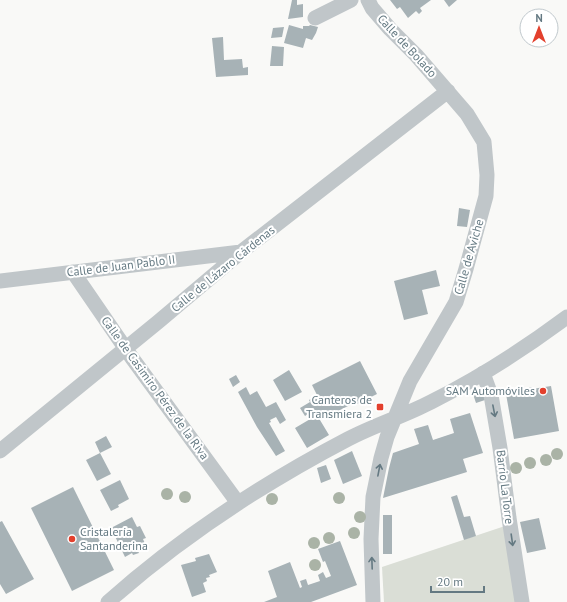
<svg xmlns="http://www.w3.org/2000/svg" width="567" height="602" font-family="'PT Sans',sans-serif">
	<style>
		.green { fill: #daded6 }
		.building { fill: #a7b2b6 }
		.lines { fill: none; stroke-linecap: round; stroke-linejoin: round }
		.street { stroke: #c0c6c9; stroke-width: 15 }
		.tree { fill: #aab3a6 }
		.oneway { stroke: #647982 }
		.poi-dot { fill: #e3402d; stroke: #fff; stroke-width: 1.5 }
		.labels { text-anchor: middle; stroke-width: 4; stroke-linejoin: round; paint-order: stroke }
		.street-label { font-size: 12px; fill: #647982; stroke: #fff }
		.poi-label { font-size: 12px; fill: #647982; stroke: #fff; text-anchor: end }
	</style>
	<rect width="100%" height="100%" fill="#f9f9f7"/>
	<!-- green -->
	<path class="green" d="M505 526 516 602H384L382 567Z"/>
	<!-- building -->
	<path class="building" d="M292 0H297V5L303 4V17L288 19Z
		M390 0H431L420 8 422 11 419 14 416 11 408 18 400 7 397 9Z
		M444 0H457L449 7Z
		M289 25 303 29V26H309L310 25 318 27 316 33 312 40 306 38 303 48 284 43Z
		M284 27 282 37 271 38 273 28Z
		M223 37 224 60 242 59 243 68 248 67V75L216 77 212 38Z
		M272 46 284 47 283 66H270Z
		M459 208 470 210 467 227 457 226Z
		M436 270 440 286 422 290 428 314 404 320 394 281Z
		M360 361 377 394 357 404 356 402 320 420 329 435 307 448 295 428 317 415 314 410 305 416 300 408 310 402 309 400 317 395 312 385Z
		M289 370 302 392 285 401 273 380Z
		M236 375 240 382 233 387 229 379Z
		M551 386 559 431 514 439 506 394 524 391V389L532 387V389Z
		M246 387 250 395 257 391 266 407 276 402 286 420 280 424 276 417 270 420 271 422 269 423 285 451 276 456 257 427 238 392Z
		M481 387 485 400 476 403 472 391Z
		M470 413 483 453 463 459 467 472 383 498 389 468 393 453 419 444 414 429 428 425 433 440 454 433 450 419Z
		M106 436 112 447 100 453 95 442Z
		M352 451 362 476 343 484 334 460Z
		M100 453 111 474 97 481 86 460Z
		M326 465 331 479 321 483 317 468Z
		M120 480 129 499 118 505 119 507 111 511 100 490Z
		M73 487 114 570 72 591 31 508Z
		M457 495 464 517 470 516 476 536 464 540 451 497Z
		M383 515H392V554H383Z
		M132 517 137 527 140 526 146 538 143 539 146 546 138 551 139 553 133 555 132 553 125 557 111 528Z
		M539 518 546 549 527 553 520 522Z
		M2 521 34 579 6 594 0 584V522Z
		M340 541 357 585 311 602H264L277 597 268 571 290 562 300 588 302 587 300 581 306 579 308 585 320 581 318 575 323 572 326 578 331 576 325 561 323 562 318 549Z
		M209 554 217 572 209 575 210 577 206 578 207 581 203 583 206 592 192 597 181 565 196 561 195 558Z"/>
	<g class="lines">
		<!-- street -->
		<path class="street" d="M368 0 372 8 390 29 416 55 467 114 484 142 487 175 486 196 466 269 456 302 410 381 387 437 381 458 373 497 371 539 373 602
			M315 18 351 0
			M73 272 132 358 238 503
			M0 281 241 252
			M483 373 491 395 500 448 509 518 522 602
			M0 451 158 322 241 252 448 91
			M108 602C180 538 262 484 348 439 375 425 404 416 431 402 479 378 524 349 567 317"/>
	</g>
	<!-- trees -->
	<g class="tree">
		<circle cx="557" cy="454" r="6"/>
		<circle cx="546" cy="460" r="6"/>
		<circle cx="530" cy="463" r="6"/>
		<circle cx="516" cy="468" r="6"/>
		<circle cx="167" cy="494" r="6"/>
		<circle cx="185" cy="497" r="6"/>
		<circle cx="339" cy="498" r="6"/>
		<circle cx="272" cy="499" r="6"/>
		<circle cx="360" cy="517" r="6"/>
		<circle cx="354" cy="533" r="6"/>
		<circle cx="329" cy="538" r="6"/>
		<circle cx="314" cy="543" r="6"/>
		<circle cx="315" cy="565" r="6"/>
	</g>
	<!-- one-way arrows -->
	<defs><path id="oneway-shaft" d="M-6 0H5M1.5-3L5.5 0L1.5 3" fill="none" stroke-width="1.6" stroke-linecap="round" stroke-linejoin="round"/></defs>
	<g class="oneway">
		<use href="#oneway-shaft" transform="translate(494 411) rotate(79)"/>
		<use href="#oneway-shaft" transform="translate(379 470) rotate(-79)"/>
		<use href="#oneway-shaft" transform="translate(512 540) rotate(82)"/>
		<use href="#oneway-shaft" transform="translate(372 563) rotate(-92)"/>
	</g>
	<!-- markers -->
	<g class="poi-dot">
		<circle cx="543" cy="391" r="4"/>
		<rect x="376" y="403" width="8" height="8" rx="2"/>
		<circle cx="72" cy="539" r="4"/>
	</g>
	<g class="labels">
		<!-- street labels -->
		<g class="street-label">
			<text transform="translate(407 46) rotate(47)" y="4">Calle de Bolado</text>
			<text transform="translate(469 257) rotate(-74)" y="4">Calle de Aviche</text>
			<text transform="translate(121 266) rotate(-7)" y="4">Calle de Juan Pablo II</text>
			<text transform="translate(223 269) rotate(-39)" y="4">Calle de Lázaro Cárdenas</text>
			<text transform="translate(155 388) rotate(54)" y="4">Calle de Casimiro Pérez de la Riva</text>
			<text transform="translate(505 487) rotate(83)" y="4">Barrio La Torre</text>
		</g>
		<!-- poi labels -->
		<g class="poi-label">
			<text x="535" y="395">SAM Automóviles</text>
			<text x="372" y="404">Canteros de<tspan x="372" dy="14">Transmiera 2</tspan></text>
			<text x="80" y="536" text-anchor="start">Cristalería<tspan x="80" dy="14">Santanderina</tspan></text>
		</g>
	</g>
	<!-- north arrow -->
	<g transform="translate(539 28)"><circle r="19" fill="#ffffff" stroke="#c1c9cd"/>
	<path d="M0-3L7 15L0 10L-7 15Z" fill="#e3402d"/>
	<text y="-6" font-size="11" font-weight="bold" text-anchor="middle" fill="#647982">N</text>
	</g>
	<!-- scale -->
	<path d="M431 586v6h53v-6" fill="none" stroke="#647982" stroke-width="2"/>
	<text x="437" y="586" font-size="12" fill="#647982" stroke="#ffffff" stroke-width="3" paint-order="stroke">20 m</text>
</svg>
